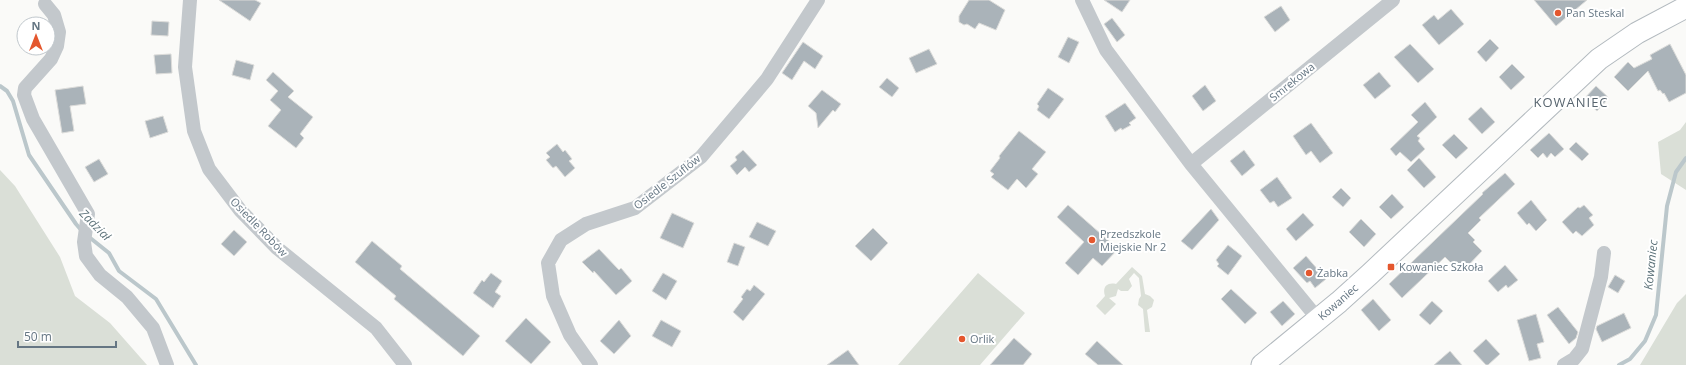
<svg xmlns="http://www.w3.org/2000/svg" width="1686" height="365" font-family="'Open Sans',sans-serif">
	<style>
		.green { fill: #dadfd7 }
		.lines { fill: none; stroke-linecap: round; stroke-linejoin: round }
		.stream { stroke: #bbc7cb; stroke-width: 4 }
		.building { fill: #aab3b9; stroke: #dcdcda }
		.secondary-casing { stroke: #b3babf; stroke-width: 23 }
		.street { stroke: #c3c8cc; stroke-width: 14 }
		.secondary { stroke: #fff; stroke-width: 21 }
		.poi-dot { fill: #e4572e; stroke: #fff; stroke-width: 1.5 }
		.labels { text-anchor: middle; stroke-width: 4; stroke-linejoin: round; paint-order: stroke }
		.poi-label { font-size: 11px; fill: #657683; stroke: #fff; text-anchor: start }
		.street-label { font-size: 11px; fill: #657683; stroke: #fff }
		.water-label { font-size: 12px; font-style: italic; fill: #60757c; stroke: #fff }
		.quarter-label { font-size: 13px; letter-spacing: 1px; fill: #57646e; stroke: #fff }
	</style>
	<rect width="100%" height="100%" fill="#fafaf8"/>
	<!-- green -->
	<path class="green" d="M1686 122V190L1661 174 1658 142 1680 130Z
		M0 170 15 186 60 257 75 296 110 323 147 365H0Z
		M1132 267 1142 276 1145 294 1150 296 1154 300 1152 307 1147 310 1150 332H1145L1143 309 1138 305 1139 299 1141 296 1139 278 1134 273 1129 279 1132 286 1128 291H1121L1118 289 1116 296 1109 298 1116 304 1105 315 1096 306 1105 296C1102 287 1107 282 1116 284Z
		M978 273 1025 313 980 365H898Z
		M1686 294V365H1640L1677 303Z"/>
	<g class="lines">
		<!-- stream -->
		<path class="stream" d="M0 86 7 91 13 101 29 155 76 224 82 231
			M89 237 109 253 119 271 156 299 196 365
			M1619 365 1630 359 1645 341 1656 315 1667 206 1676 172 1686 158"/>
	</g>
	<!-- building -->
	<path class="building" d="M219 0H255L261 3 250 21Z
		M969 0H989L1005 10 996 30 979 23 975 29 967 24 964 25 959 22V16Z
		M1104 0H1130L1122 12Z
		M1534 0H1587L1556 26Z
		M1281 6 1290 20 1275 32 1264 17Z
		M1451 9 1464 24 1439 45 1422 25 1434 15 1438 20Z
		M1112 18 1125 35 1117 42 1104 24Z
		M152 21 169 22 168 36 151 35Z
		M1068 37 1079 42 1069 63 1058 57Z
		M1490 39 1499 48 1486 62 1477 52Z
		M803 42 823 56 815 69 804 61 792 80 782 73Z
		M1410 44 1434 69 1418 83 1394 57Z
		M1670 44 1686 75V93L1669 102 1664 93 1663 94 1660 90 1658 91 1648 71 1628 91 1614 77 1628 62 1634 68 1652 59 1650 55Z
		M929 49 937 64 916 73 909 58Z
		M171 54 172 73 156 74 154 55Z
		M236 60 254 65 250 80 232 75Z
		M1512 64 1525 77 1511 90 1499 77Z
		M273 72 294 91 288 97 313 117 300 134 304 138 296 148 268 126 281 110 270 100 278 91 266 80Z
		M1379 72 1391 86 1375 99 1363 85Z
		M887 78 899 88 892 97 879 87Z
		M1205 85 1216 101 1203 111 1192 96Z
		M83 86 86 104 70 106 74 131 62 133 55 90Z
		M1596 86 1609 98 1597 111 1584 99Z
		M1048 88 1064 99 1049 119 1037 110 1039 106 1037 104Z
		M822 90 841 104 835 112 833 110 818 128 816 113 808 106Z
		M1425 102 1437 117 1417 136 1420 138 1418 141 1425 149 1411 162 1400 152 1396 156 1390 149 1418 122 1411 115Z
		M1125 103 1136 118 1129 123 1131 125 1122 130 1121 128 1115 132 1105 116Z
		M1481 107 1495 122 1482 134 1468 119Z
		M163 116 168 132 150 138 145 121Z
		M1311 123 1333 153 1320 163 1311 151 1306 155 1293 136Z
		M1019 131 1046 152 1032 169 1038 174 1026 188 1017 179 1008 190 991 177 994 174 990 171 1000 158 999 156Z
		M1549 133 1564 149 1555 157 1551 153 1547 158 1543 153 1538 158 1530 150Z
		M1454 134 1468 148 1456 159 1442 145Z
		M1576 142 1589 154 1582 161 1569 149Z
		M557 144 563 152 565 150 572 159 569 161 575 168 565 177 556 166 553 168 546 160 550 157 546 153Z
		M743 150 757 165 749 172 745 167 737 175 730 166 737 160 735 157Z
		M1244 150 1255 165 1242 176 1230 161Z
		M1419 158 1436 177 1424 188 1407 170Z
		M99 159 108 174 94 182 85 167Z
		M1505 173 1515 184 1479 218 1481 220 1468 233 1475 240 1473 242 1482 251 1461 273 1445 257 1402 298 1389 284 1483 194 1482 193Z
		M1277 177 1292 198 1278 207 1274 201 1270 203 1260 190Z
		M1341 188 1351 198 1343 207 1332 197Z
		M1392 194 1404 207 1391 219 1379 207Z
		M1531 200 1547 220 1536 231 1529 223 1527 225 1517 213Z
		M1068 205 1118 249 1102 266 1093 258 1078 275 1065 263 1084 242 1057 217Z
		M1584 205 1593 215 1589 218 1594 225 1582 236 1576 231 1573 234 1562 222 1578 207 1580 208Z
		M1211 209 1219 220 1192 250 1181 241Z
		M672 213 694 223 683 248 660 238Z
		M1303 213 1314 225 1296 241 1286 229Z
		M1361 219 1376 234 1364 247 1349 232Z
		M757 222 776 231 768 246 749 237Z
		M873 228 888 243 871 261 855 246Z
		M234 230 247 242 234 256 221 244Z
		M372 241 402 266 400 269 480 336 463 356 394 299 396 296 355 262Z
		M734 243 745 247 738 266 727 262Z
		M1228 245 1242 256 1228 275 1217 266 1219 264 1216 260Z
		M599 249 619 270 621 268 632 281 616 295 594 271 593 273 582 262Z
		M1306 256 1326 279 1315 288 1310 281 1307 283 1293 268Z
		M1505 265 1518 280 1508 288 1506 285 1498 292 1488 281Z
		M491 273 502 281 495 292 501 296 493 308 473 293 482 280 484 282Z
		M663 273 677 281 666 300 652 291Z
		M1615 275 1625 281 1618 293 1608 287Z
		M754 285 765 294 743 321 733 312 743 299 741 297 747 289 750 291Z
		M1231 289 1257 313 1245 324 1221 299Z
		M1373 299 1391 320 1379 331 1361 310Z
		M1283 301 1295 314 1282 326 1270 312Z
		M1432 301 1443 311 1430 325 1419 315Z
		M1558 307 1578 332 1576 338 1569 344 1547 315Z
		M1624 313 1631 328 1602 342 1596 329 1597 326Z
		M1536 314 1544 342 1537 344 1541 358 1529 361 1517 320Z
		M526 318 551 342 531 364 505 341Z
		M619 320 631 336 614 354 600 341Z
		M661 320 681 331 672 347 652 336Z
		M1014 338 1032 354 1023 365H990Z
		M1486 339 1500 354 1488 365H1486L1473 351Z
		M1097 341 1123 365H1098L1085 354Z
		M848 350 859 365H827Z
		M1450 351 1462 365H1434Z"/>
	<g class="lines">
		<!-- secondary casing -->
		<g class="secondary-casing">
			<path id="secondary" d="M1262 365 1339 302 1370 274 1599 59 1637 33 1686 7"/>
		</g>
		<!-- street -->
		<path class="street" d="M190 0 185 67 194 131 209 169 240 210 277 248 376 328 405 365
			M1082 0 1106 50 1191 164 1318 319
			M45 4 54 15 59 32 57 46 51 59 25 88 24 95 33 119 88 214 84 242 86 256 100 275 127 297 153 328 167 365
			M1191 164 1393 0
			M591 365 570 335 553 296 548 263 561 240 586 224 635 208 701 157 767 79 818 0
			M1564 365 1574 359 1582 349 1601 277 1604 253"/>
		<!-- secondary -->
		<use href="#secondary" class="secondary"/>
	</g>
	<!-- markers -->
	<g class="poi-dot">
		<circle cx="1558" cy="13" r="4"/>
		<circle cx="1092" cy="240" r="4"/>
		<rect x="1387" y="263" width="8" height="8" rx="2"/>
		<circle cx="1309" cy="273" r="4"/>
		<circle cx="962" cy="339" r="4"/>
	</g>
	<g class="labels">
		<!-- poi labels -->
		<g class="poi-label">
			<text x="1566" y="17">Pan Steskal</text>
			<text x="1100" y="238">Przedszkole<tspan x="1100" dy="13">Miejskie Nr 2</tspan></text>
			<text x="1399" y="271">Kowaniec Szkoła</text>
			<text x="1317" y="277">Żabka</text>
			<text x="970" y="343">Orlik</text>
		</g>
		<!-- street labels -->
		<g class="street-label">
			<text transform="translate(1292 82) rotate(-39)" y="4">Smrekowa</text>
			<text transform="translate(667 182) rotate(-38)" y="4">Osiedle Szuflów</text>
			<text transform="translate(259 227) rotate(46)" y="4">Osiedle Robów</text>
			<text transform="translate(1338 302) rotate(-41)" y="4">Kowaniec</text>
		</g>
		<!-- water labels -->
		<g class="water-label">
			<text transform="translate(95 225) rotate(45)" y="4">Zadział</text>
			<text transform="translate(1651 265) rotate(-84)" y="4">Kowaniec</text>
		</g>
		<!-- quarter labels -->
		<g class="quarter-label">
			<text x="1571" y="107">KOWANIEC</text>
		</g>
	</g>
	<!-- north arrow -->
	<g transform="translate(36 36)"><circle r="19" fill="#ffffff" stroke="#c1c8cd"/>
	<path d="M0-3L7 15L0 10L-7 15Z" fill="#e4572e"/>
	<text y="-6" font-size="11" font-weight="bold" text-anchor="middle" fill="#657683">N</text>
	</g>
	<!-- scale -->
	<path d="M18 341v6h98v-6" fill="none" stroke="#657683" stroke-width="2"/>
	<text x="24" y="341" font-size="12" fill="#657683" stroke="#ffffff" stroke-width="3" paint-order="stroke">50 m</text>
</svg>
